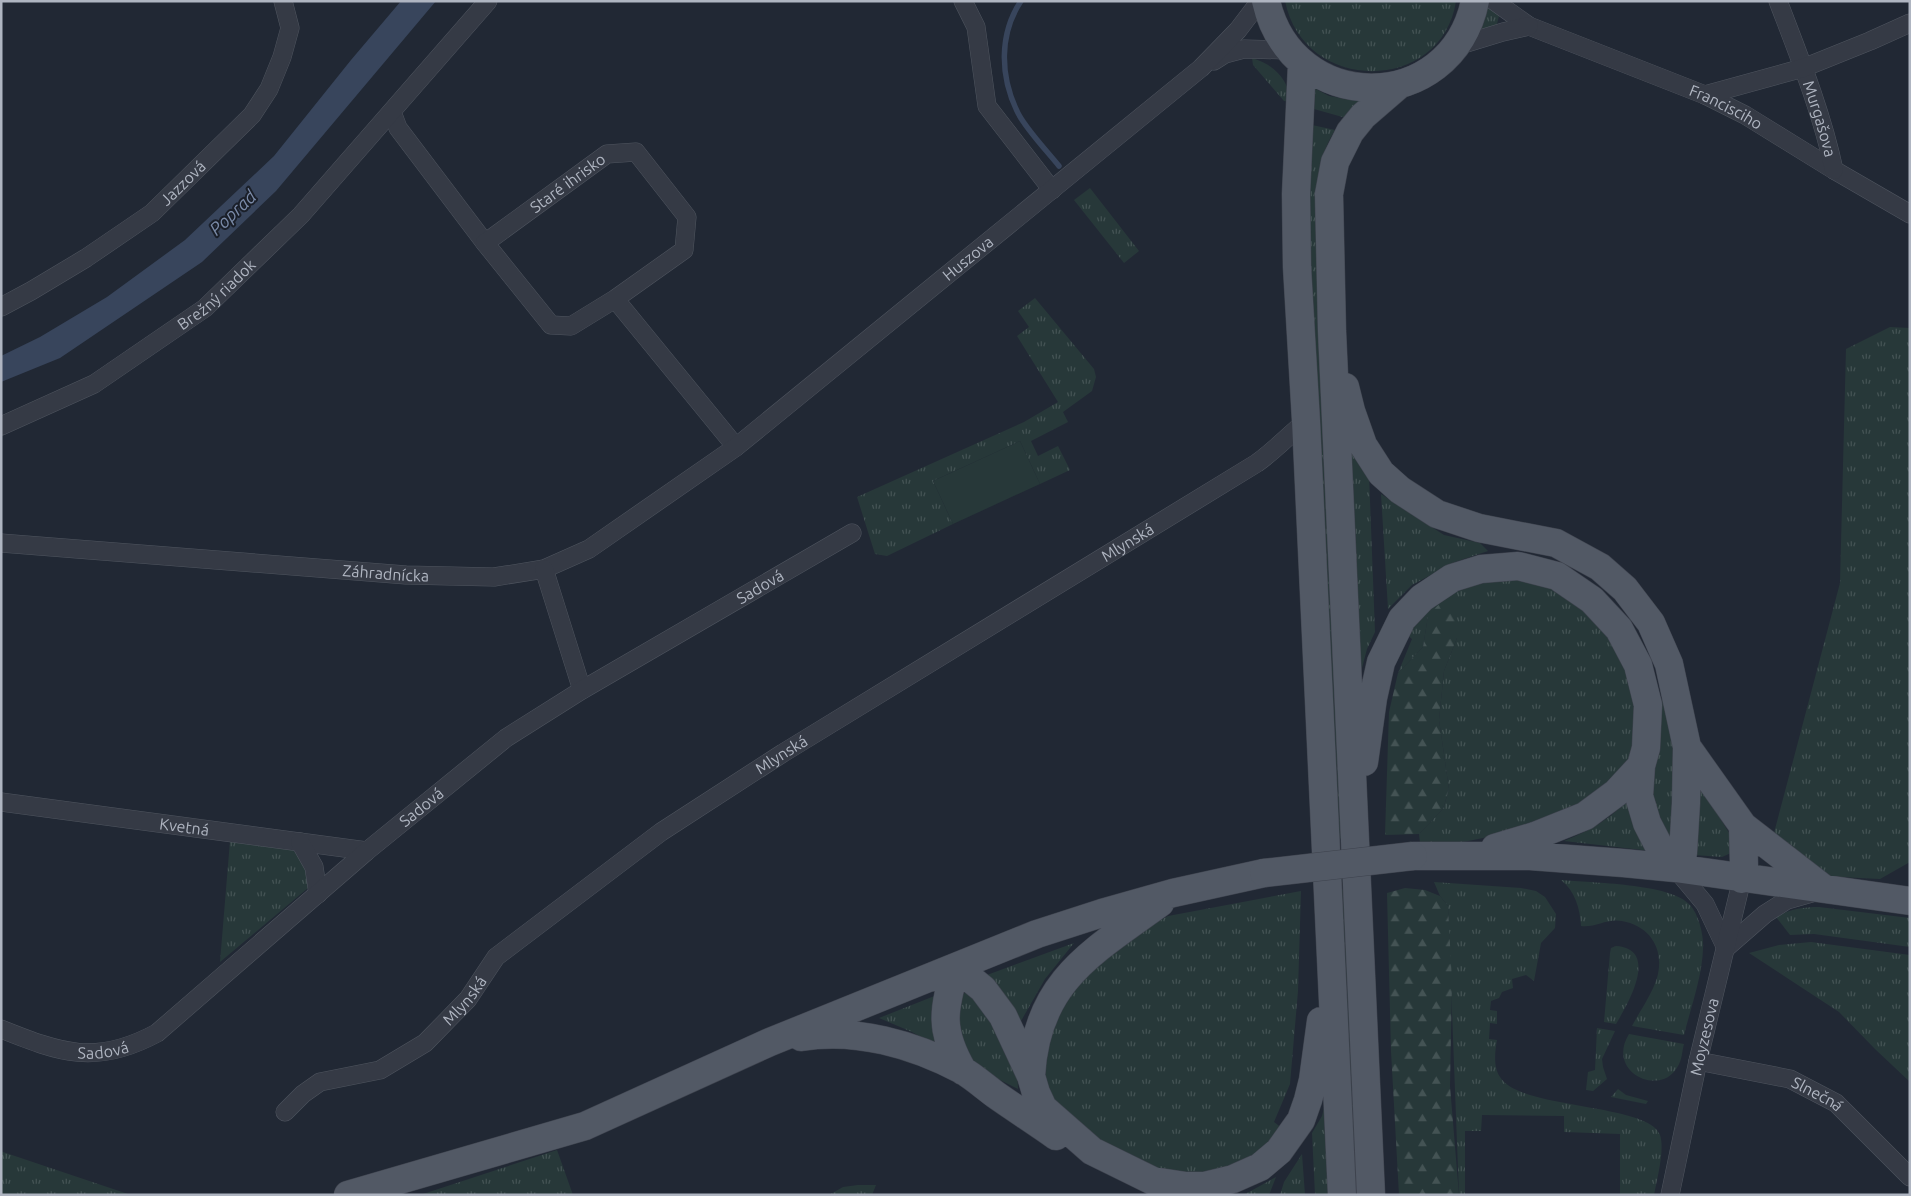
<svg xmlns="http://www.w3.org/2000/svg" width="1911" height="1196" font-family="Ubuntu,sans-serif">
	<style>
		.grass { fill: url(#grass-tufts) }
		.forest { fill: url(#forest-firs) }
		.pitch { fill: #273839 }
		.water { fill: #38455c }
		.lines { fill: none; stroke-linecap: round; stroke-linejoin: round }
		.stream { stroke: #38455c; stroke-width: 5.5 }
		.street-casing { stroke: #4f555f; stroke-width: 19 }
		.primary-casing { stroke: #3e434e; stroke-width: 29 }
		.street { stroke: #353a45; stroke-width: 18 }
		.primary { stroke: #525965; stroke-width: 28 }
		.primary-bridge-casing { stroke: #3e434e; stroke-width: 29; stroke-linecap: butt }
		.primary-bridge { stroke: #525965; stroke-width: 28 }
		.labels { text-anchor: middle; stroke-width: 4; stroke-linejoin: round; paint-order: stroke }
		.street-label { font-size: 16px; fill: #afb5c1; stroke: #1a1f29 }
		.water-label { font-size: 18px; font-style: italic; fill: #7a8aa7; stroke: #1a1f29 }
	</style>
	<defs>
		<pattern id="grass-tufts" width="24" height="20" patternUnits="userSpaceOnUse" patternTransform="scale(1.25)"><rect width="24" height="20" fill="#273839"/><path d="M3 7l-1-3M5 7V3M7 7l1-3M15 17l-1-3M17 17v-4M19 17l1-3" fill="none" stroke="#445354"/></pattern>
		<pattern id="forest-firs" width="22" height="20" patternUnits="userSpaceOnUse" patternTransform="scale(1.25)"><rect width="22" height="20" fill="#273839"/><path d="M5 1l3.5 6h-7zM16 11l3.5 6h-7z" fill="#445354"/></pattern>
	</defs>
	<rect width="100%" height="100%" fill="#212834"/>
	<!-- grass -->
	<path class="grass" d="M1285 1H1456C1442 94 1304 95 1285 1Z
		M1488 7 1499 16 1496 28 1479 34Z
		M1252 58C1275 65 1287 79 1292 102L1284 101 1253 65Z
		M1314 88 1329 96 1364 102 1346 118 1314 109Z
		M1312 125 1335 130C1322 150 1320 169 1317 192L1344 838 1335 839 1307 226Z
		M1090 188 1139 251 1124 263 1074 200Z
		M1035 298 1094 369 1096 377 1092 391 1063 412 1068 422 1031 441 1038 456 1058 446 1070 470 1040 484 1020 441 933 481 953 524 887 556 875 554 857 497 1024 422 1058 402 1017 336 1029 327 1018 311Z
		M1890 327 1910 328V862L1880 879 1820 876 1774 833 1840 583 1846 349Z
		M1346 426 1369 474 1375 632 1367 649 1358 683Z
		M1381 494 1444 535 1480 543 1488 551 1455 562 1412 585 1388 609Z
		M1494 577 1524 579 1560 591 1586 609 1611 638 1628 671 1638 714 1635 746 1624 772 1603 795 1526 829 1454 844 1420 843 1419 834 1443 809 1449 789 1439 720 1444 671 1457 638 1428 616 1423 647 1398 673 1412 639 1405 633 1417 616 1455 589Z
		M1665 698 1676 755 1675 847 1653 817 1649 778 1660 699Z
		M1696 779 1734 841 1731 853 1722 857 1694 855Z
		M1629 800 1651 851 1564 841C1593 829 1606 821 1629 800Z
		M230 841 289 846 305 863 308 888 220 962Z
		M1561 880C1590 883 1671 883 1690 905 1699 915 1704 936 1703 949 1702 977 1691 1007 1684 1035L1632 1026C1640 1011 1652 994 1657 978 1665 949 1650 926 1622 921 1607 918 1595 928 1581 926 1580 908 1575 891 1561 880Z
		M1434 882 1521 888 1536 891 1545 897 1556 914 1555 928 1541 943 1534 981 1526 975 1512 979 1513 988 1502 992 1499 998 1491 1001 1490 1010 1497 1011V1024L1490 1023 1489 1039 1497 1040C1495 1051 1493 1067 1500 1077 1519 1110 1649 1103 1660 1135 1665 1149 1657 1179 1654 1195H1620V1134L1564 1132V1116L1482 1115 1481 1131H1465V1195H1459L1448 906 1440 896Z
		M1348 889 1362 1195H1351L1337 890Z
		M1301 891 1298 991 1290 1084 1274 1122 1287 1132 1250 1166 1185 1181 1078 1133 1054 1108 1045 1082 1039 1052 1069 989 1130 936 1168 916Z
		M1819 907 1910 918V947L1814 934 1790 935 1776 917C1790 909 1803 907 1819 907Z
		M1811 942 1910 955V1082L1875 1049 1839 1012 1749 953 1779 945Z
		M1074 943 1045 979 1021 1021 987 975Z
		M1616 946C1660 949 1628 1004 1616 1024L1604 1022 1610 953 1611 948Z
		M972 990 985 1000 1017 1069 1018 1089 976 1068 961 1050 955 997Z
		M937 995 943 1049 912 1032 879 1018Z
		M1597 1028 1615 1031 1602 1059 1603 1067 1607 1079 1593 1091 1586 1090 1588 1072 1595 1070Z
		M1629 1034 1684 1044C1682 1051 1682 1060 1678 1066 1662 1098 1605 1073 1629 1034Z
		M1618 1089 1626 1095 1648 1101 1646 1104 1611 1097Z
		M1326 1100 1330 1195H1315L1312 1133 1322 1116Z
		M557 1150 573 1195H420Z
		M1 1151 3 1152 131 1195H1Z
		M1302 1154 1305 1195H1280L1284 1182Z
		M1276 1177 1269 1195H1242L1249 1192Z
		M858 1185H876L872 1195H829L843 1187Z"/>
	<!-- forest -->
	<path class="forest" d="M1443 600 1454 606 1457 638 1444 671 1439 720 1449 789 1443 809 1419 834 1385 835 1389 712 1398 673 1423 647 1428 616Z
		M1405 888 1425 890 1440 896 1448 906 1452 982 1450 1086 1459 1195H1399L1391 1051 1387 893Z"/>
	<!-- pitch -->
	<path class="pitch" d="M1020 441 1040 484 953 524 933 481Z"/>
	<!-- water -->
	<path class="water" d="M401 1H436L276 191 202 262 60 358 1 382V356L40 337 107 297 185 240 274 156 351 60Z"/>
	<g class="lines">
		<!-- stream -->
		<path class="stream" d="M1021 1C999 34 1000 76 1017 111 1024 127 1048 152 1059 166"/>
		<!-- street casing -->
		<g class="street-casing">
			<g id="street">
				<path d="M963 1 976 27 987 106 1052 190"/>
				<path id="s1" d="M1494 1 1529 26 1705 95 1745 115 1834 170 1910 214"/>
				<path id="s2" d="M1778 1C1799 56 1822 113 1834 170"/>
				<path d="M1454 47 1503 32 1529 26"/>
				<path d="M1214 61 1225 54 1244 49 1288 50"/>
				<path d="M1705 95 1803 68 1870 41 1910 23"/>
				<path d="M392 112 398 128 485 243"/>
				<path id="s3" d="M615 299 571 326 551 325 485 243 607 154 636 152 687 217 684 250 615 299 736 447"/>
				<path id="s4" d="M1 307 31 291 86 258 152 213 252 115 269 89 282 57 290 28 283 1"/>
				<path id="s5" d="M1 426 94 384 205 308 301 215 488 1"/>
				<path id="s6" d="M1 543 406 575 494 577 544 569 589 549 736 447 1201 68 1238 30 1260 1"/>
				<path d="M544 569 582 690"/>
				<path id="s7" d="M1 802 367 851"/>
				<path d="M300 842 314 867 318 894"/>
				<path d="M1675 868 1705 904 1726 948"/>
				<path d="M1726 948 1765 914 1787 900 1815 892"/>
				<path id="s8" d="M1 1029C61 1053 96 1066 157 1033L367 851 506 738 582 690 852 533"/>
				<path id="s9" d="M1698 1061 1790 1079 1836 1103 1910 1177"/>
				<path id="s10" d="M285 1112 303 1094 320 1082 380 1070 425 1043 468 999 496 957 661 832 783 753 1257 463C1275 450 1289 435 1306 421"/>
				<path id="s11" d="M1670 1195 1698 1061 1742 879"/>
			</g>
		</g>
		<!-- primary casing -->
		<g class="primary-casing">
			<path id="primary" d="M1266 1C1292 116 1451 117 1475 1
				M1302 64 1296 194 1297 267 1306 421 1342 1195
				M1345 387 1351 411 1363 445 1381 473 1400 490 1437 514 1479 528 1556 543 1600 567 1625 589 1651 623 1669 664 1687 747 1686 803 1683 853 1675 868
				M1687 747 1743 826 1823 888
				M1364 762 1373 698 1381 662 1402 619 1422 598 1452 578 1481 569 1518 566 1557 576 1592 600 1619 629 1638 665 1648 705 1646 748 1641 766 1639 796 1647 823 1662 852 1675 868
				M1495 848 1535 836 1585 816 1616 793 1641 766
				M1413 856H1530L1623 863 1675 868 1910 901
				M1742 879 1744 866 1743 826
				M956 967 983 989 1003 1016 1031 1076 1036 1093 1043 1108 1092 1151 1153 1181 1186 1186H1204L1233 1179 1260 1167 1279 1151 1301 1120 1308 1100 1313 1080 1321 1021
				M956 967C943 1010 939 1030 963 1071
				M801 1037C856 1028 913 1044 962 1070 974 1077 985 1087 996 1095 1016 1109 1036 1122 1056 1136
				M1031 1076C1036 982 1091 953 1160 903
				M348 1195 585 1126 770 1042 1037 934 1102 913 1173 893 1264 873
				M1371 1195 1332 331 1329 194 1335 162 1350 132 1363 116 1400 84"/>
		</g>
		<!-- street -->
		<use href="#street" class="street"/>
		<!-- primary -->
		<use href="#primary" class="primary"/>
		<!-- primary-bridge casing -->
		<g class="primary-bridge-casing">
			<path id="primary-bridge" d="M1264 873 1413 856"/>
		</g>
		<!-- primary-bridge -->
		<use href="#primary-bridge" class="primary-bridge"/>
	</g>
	<g class="labels">
		<!-- street labels -->
		<g class="street-label">
			<text dy="6" stroke="none"><textPath href="#s1" startOffset="256">Francisciho</textPath></text>
			<text dy="6" stroke="none"><textPath href="#s2" startOffset="125">Murgašova</textPath></text>
			<text dy="6" stroke="none"><textPath href="#s4" startOffset="221">Jazzová</textPath></text>
			<text dy="6" stroke="none"><textPath href="#s3" startOffset="279">Staré ihrisko</textPath></text>
			<text dy="6" stroke="none"><textPath href="#s6" startOffset="1072">Huszova</textPath></text>
			<text dy="6" stroke="none"><textPath href="#s5" startOffset="254">Brežný riadok</textPath></text>
			<text dy="6" stroke="none"><textPath href="#s10" startOffset="1028">Mlynská</textPath></text>
			<text dy="6" stroke="none"><textPath href="#s6" startOffset="386">Záhradnícka</textPath></text>
			<text dy="6" stroke="none"><textPath href="#s8" startOffset="916">Sadová</textPath></text>
			<text dy="6" stroke="none"><textPath href="#s10" startOffset="622">Mlynská</textPath></text>
			<text dy="6" stroke="none"><textPath href="#s8" startOffset="511">Sadová</textPath></text>
			<text dy="6" stroke="none"><textPath href="#s7" startOffset="185">Kvetná</textPath></text>
			<text dy="6" stroke="none"><textPath href="#s10" startOffset="218">Mlynská</textPath></text>
			<text dy="6" stroke="none"><textPath href="#s11" startOffset="162">Moyzesova</textPath></text>
			<text dy="6" stroke="none"><textPath href="#s8" startOffset="106">Sadová</textPath></text>
			<text dy="6" stroke="none"><textPath href="#s9" startOffset="125">Slnečná</textPath></text>
		</g>
		<!-- water labels -->
		<g class="water-label">
			<text transform="translate(233 213) rotate(-43)" y="6">Poprad</text>
		</g>
	</g>
	<!-- border -->
	<rect width="1911" height="1196" fill="none" stroke="#afb5c1" stroke-width="5"/>
</svg>
